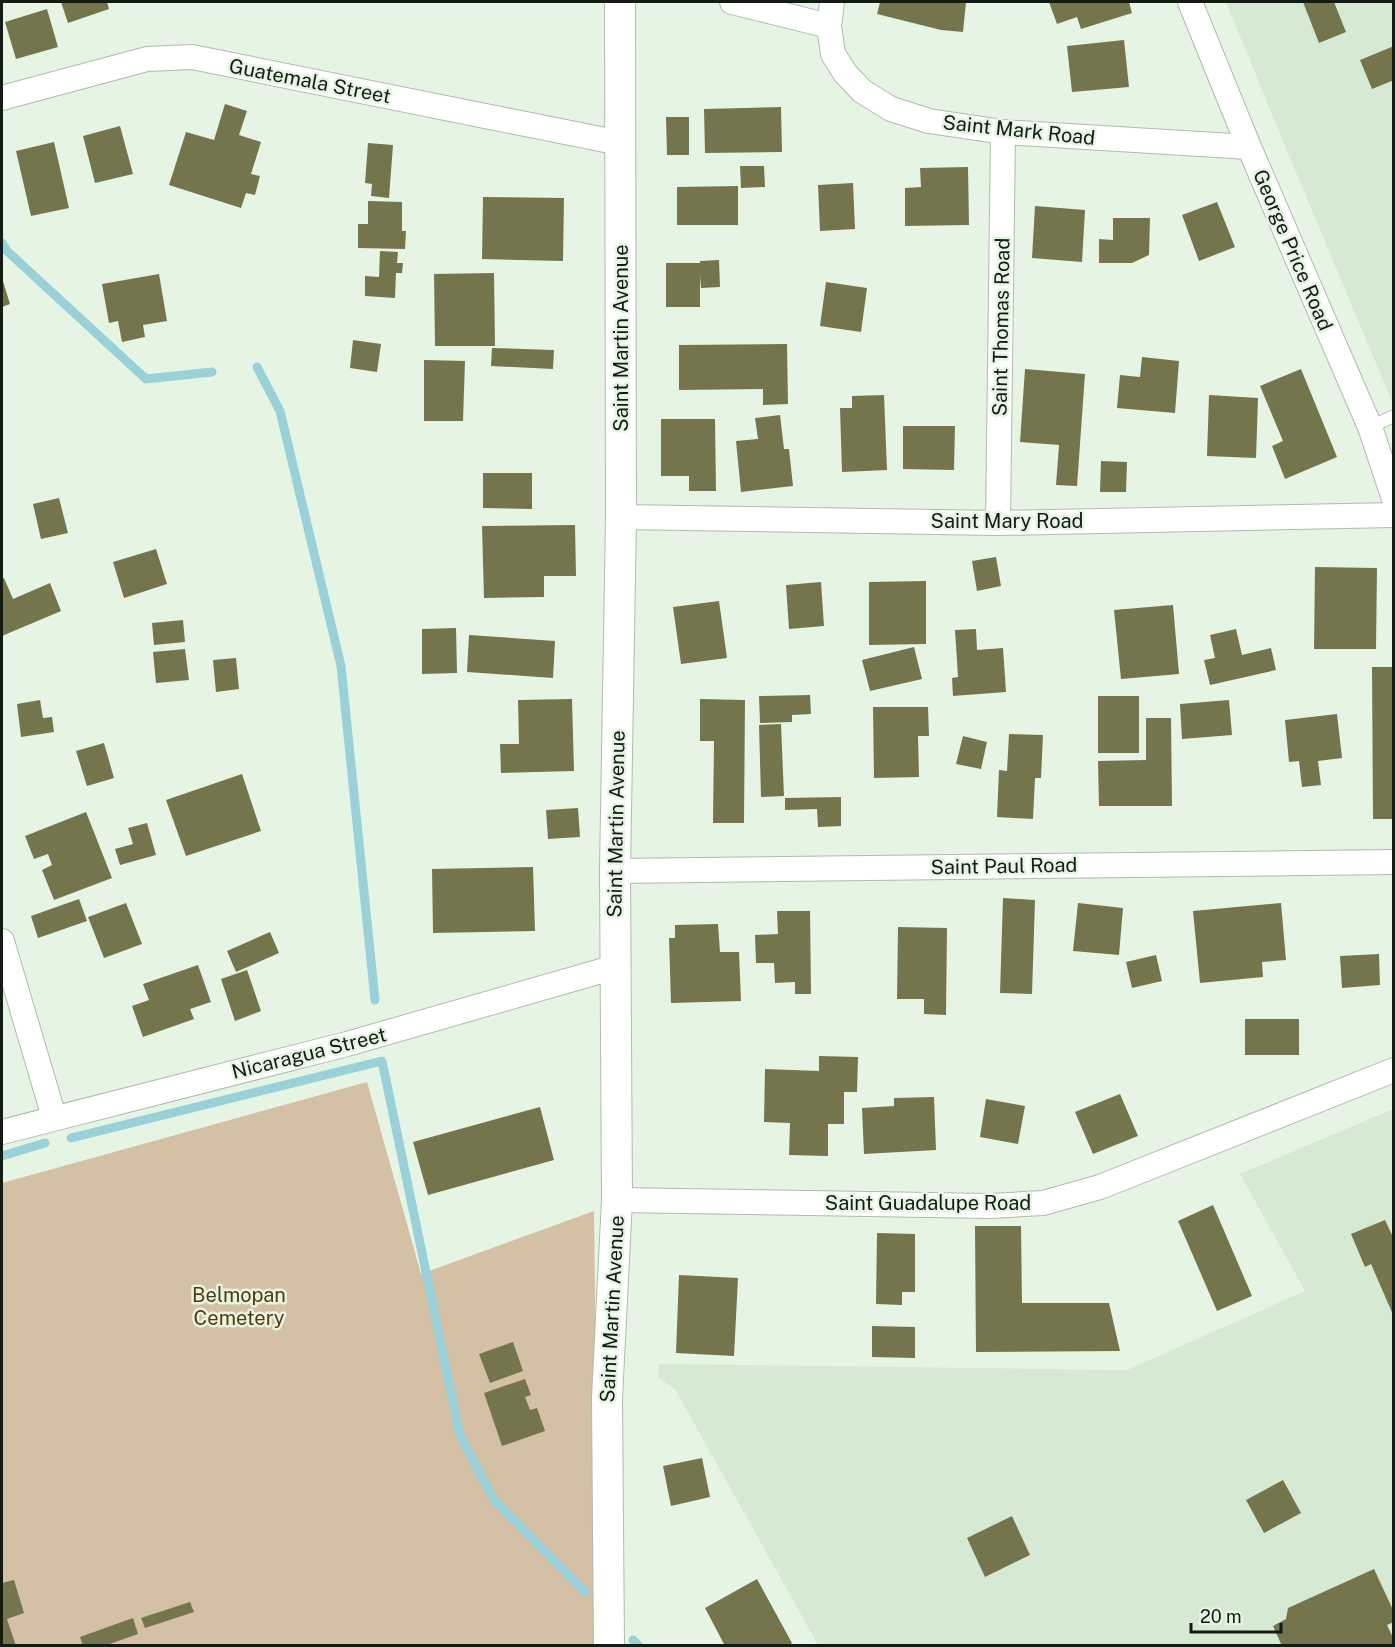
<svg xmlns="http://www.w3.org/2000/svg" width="1395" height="1647" font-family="'Public Sans',sans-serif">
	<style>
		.built { fill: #d6ead3 }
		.green { fill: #d4c0a5 }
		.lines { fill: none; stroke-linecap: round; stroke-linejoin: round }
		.stream { stroke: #9ad1d9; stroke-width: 9 }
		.building { fill: #75754d }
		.service-casing { stroke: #aebcac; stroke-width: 14 }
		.minor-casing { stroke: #aebcac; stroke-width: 26 }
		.tertiary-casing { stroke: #aebcac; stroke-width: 32 }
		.service { stroke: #fff; stroke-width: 12 }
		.minor { stroke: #fff; stroke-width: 24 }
		.tertiary { stroke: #fff; stroke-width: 30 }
		.labels { text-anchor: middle; stroke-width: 5; stroke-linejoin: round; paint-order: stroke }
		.street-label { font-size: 20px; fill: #141a14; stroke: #e6f5e3 }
		.park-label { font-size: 20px; fill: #54390c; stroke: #e6f5e3 }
	</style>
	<rect width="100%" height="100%" fill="#e6f5e3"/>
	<!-- built -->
	<path class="built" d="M1226 2H1393V404L1282 139Z
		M1393 1109V1645H818L676 1391 658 1377 659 1364 1127 1370 1305 1291 1240 1174Z"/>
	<!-- green -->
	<path class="green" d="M367 1082 421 1274 594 1211 599 1645 2 1646V1183Z"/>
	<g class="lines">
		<!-- stream -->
		<path class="stream" d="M2 243 7 251 146 379 212 372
			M257 367 280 411 341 666 375 1000
			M71 1138 382 1061 460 1435 494 1500 585 1592
			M2 1156 45 1143
			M633 1640 639 1646"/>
	</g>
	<!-- building -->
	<path class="building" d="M61 2H107L109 9 68 23Z
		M880 2H966L963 32 941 30 877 14Z
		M1049 2H1129L1132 13 1081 29 1077 17 1057 24Z
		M1303 2H1334L1346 32 1319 43Z
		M47 9 58 47 16 59 5 22Z
		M1124 40 1129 87 1072 92 1067 46Z
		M1394 46V80L1372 89 1360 60Z
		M225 104 247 111 239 135 261 142 251 174 260 176 255 195 246 193 241 208 169 185 186 132 214 140Z
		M781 107 782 152 705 153 704 109Z
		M666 117H689V155H667Z
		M120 126 133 174 95 183 83 136Z
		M54 142 69 208 31 216 16 151Z
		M368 143 393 145 389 198 371 196 372 184 365 183Z
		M740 166H764L765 187 741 188Z
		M968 167 969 225 905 226V188L921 187 920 168Z
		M853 183 855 229 820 231 818 185Z
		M738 186V225H677V187Z
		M483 197 564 198 563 261 482 259Z
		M368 201 402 202V231H406L405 249 358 248V224H368Z
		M1217 202 1235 247 1199 261 1182 215Z
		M1035 206 1085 210 1082 262 1032 258Z
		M1113 218H1150L1149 255 1132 263H1099V239L1113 240Z
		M380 251 398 252 397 263H403L402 273H396L395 298 365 296V276L379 277Z
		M719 260 720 287 701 288 700 275V307H666V263H700V261Z
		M494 273 495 346H435L434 274Z
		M159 274 167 321 143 325 145 337 122 342 118 321 109 323 102 284Z
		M2 278 10 304 2 307Z
		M826 282 867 288 861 332 820 326Z
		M353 340 381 344 377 372 350 368Z
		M787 344 788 404 763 405V389L679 390V345Z
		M492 348 554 350 553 369 491 366Z
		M1142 357 1179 361 1175 413 1117 408 1120 375 1140 377Z
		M424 360 465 361 463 421H424Z
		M1025 369 1085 374 1077 486 1056 485 1059 445 1020 442Z
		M1301 369 1337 457 1285 479 1272 446 1283 441 1260 386Z
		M884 395 887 470 842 472 840 408H852V396Z
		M1209 395 1258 398 1256 458 1207 456Z
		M780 415 784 449H789L793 486 741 492 736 441 758 439 755 418Z
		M661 419H715L716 491H689V476H661Z
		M903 426H955L954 470 903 469Z
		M1101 461 1127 462 1126 492H1100Z
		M483 473H532V509L483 508Z
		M59 498 68 533 41 539 33 504Z
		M575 525 576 576H544V597L484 598 482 526Z
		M156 549 167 584 124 598 113 562Z
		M996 557 1001 586 977 591 972 561Z
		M1315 567 1377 568 1376 649H1314Z
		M4 578 13 599 50 583 61 611 2 636V579Z
		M926 581V644L869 645V582Z
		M821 582 824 626 789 629 786 585Z
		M719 601 727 658 681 664 673 607Z
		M1173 605 1179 674 1121 679 1114 610Z
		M183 620 185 642 154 645 152 623Z
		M456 628 457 673 422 674V629Z
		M976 629 977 650 1003 648 1006 692 953 696 952 678 958 677 955 630Z
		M1236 629 1242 655 1271 648 1276 670 1210 685 1204 660 1215 658 1210 635Z
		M469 635 555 641 553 678 467 672Z
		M914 647 922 679 870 691 862 660Z
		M185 649 189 680 156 683 153 652Z
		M236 658 239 689 216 692 213 660Z
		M1372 667H1394V819H1373Z
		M810 695 811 714 792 715V722L760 723 759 696Z
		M1098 696H1139V753H1098Z
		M572 699 574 771 501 773 500 744H519L518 700Z
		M700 699 745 700 744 823H713L714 741H700Z
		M40 700 43 718 52 717 54 732 21 737 17 704Z
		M1229 700 1232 735 1182 739 1180 704Z
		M873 707H928L929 736H918L919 777 874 778Z
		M1337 714 1342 758 1318 761 1321 785 1302 787 1299 761 1289 762 1285 720Z
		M1146 718H1171L1172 806H1099L1098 761 1146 760Z
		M781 724 784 796 761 797 759 725Z
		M1009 734 1043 735 1041 778H1035L1033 819 997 817 999 770 1007 771Z
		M963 736 987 742 981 769 956 764Z
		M104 743 114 778 87 786 76 751Z
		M242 774 261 831 186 856 166 800Z
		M841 797V826L818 827 817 809 785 810V798Z
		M578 808 580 837 548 839 546 810Z
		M86 812 112 878 54 900 42 870 52 865 48 854 34 859 25 836Z
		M147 823 156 855 120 865 115 849 133 844 128 828Z
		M533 867 535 931 433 933 432 869Z
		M1003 898 1035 900 1032 994 1000 993Z
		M79 899 87 921 38 938 31 916Z
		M126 903 142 944 104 958 88 917Z
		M1078 903 1123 908 1119 955 1073 951Z
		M1281 903 1286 960 1262 962 1263 977 1200 983 1193 911Z
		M777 911H810L811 994H795V982L775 983 774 963H756L755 935 778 934Z
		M718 924 720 952H739L741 1001 671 1003 669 938H675V925Z
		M898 927 947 928 946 1015 924 1014V999H897Z
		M270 932 279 953 236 972 227 951Z
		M1379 954 1380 985 1342 988 1340 956Z
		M1156 955 1162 981 1132 988 1126 962Z
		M198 965 211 1002 190 1009 194 1019 143 1037 132 1006 149 1000 143 984Z
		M247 970 261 1011 235 1021 221 979Z
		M1245 1019H1299V1055H1245Z
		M819 1056 858 1057 857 1092H844V1124H828V1156L789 1155 790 1123 764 1122 765 1069 819 1071Z
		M1120 1094 1138 1136 1093 1154 1075 1112Z
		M934 1097 936 1150 864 1154 862 1108 894 1106V1098Z
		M986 1099 1025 1106 1018 1144 980 1137Z
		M540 1107 554 1160 428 1195 413 1142Z
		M1213 1205 1252 1296 1217 1311 1178 1221Z
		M1385 1220 1394 1239V1317L1371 1264 1365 1267 1351 1234Z
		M975 1226H1021L1022 1303H1109L1120 1351 976 1352Z
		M877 1233 915 1234V1292H902V1305L876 1304Z
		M679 1275 738 1278 734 1356 676 1353Z
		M872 1326 915 1327V1358L872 1357Z
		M513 1342 523 1371 490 1383 479 1354Z
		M525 1379 531 1395 525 1397 530 1410 537 1408 545 1431 502 1446 484 1393Z
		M702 1458 710 1497 671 1506 663 1466Z
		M1283 1480 1301 1513 1264 1533 1246 1500Z
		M1012 1516 1030 1555 985 1577 967 1538Z
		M1374 1569 1394 1612V1622L1387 1625 1394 1640V1646H1282L1273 1626 1286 1619 1288 1608Z
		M757 1579 792 1643 788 1646H725L705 1608Z
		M14 1580 24 1613 7 1619 16 1646H2V1583Z
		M190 1602 194 1612 145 1628 141 1618Z
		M133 1618 138 1634 104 1646H83L80 1637Z"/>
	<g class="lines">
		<!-- service casing -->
		<g class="service-casing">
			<path id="service" d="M1370 427 1394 416"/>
		</g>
		<!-- minor casing -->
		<g class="minor-casing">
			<path id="minor" d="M732 2 829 26 833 54 845 73 862 91 891 109 929 121 1003 132 1249 147
				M1190 2 1249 147 1370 427 1394 499
				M829 26 832 2
				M2 98 147 59 192 57 620 143
				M621 517 998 523 1394 515
				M998 523 1003 132
				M615 871 1394 862
				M2 941 54 1117
				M2 1132 347 1044 615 967
				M617 1200 990 1206 1043 1203 1100 1187 1394 1070"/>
		</g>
		<!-- tertiary casing -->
		<g class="tertiary-casing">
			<path id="tertiary" d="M609 1646 607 1398 617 1200 615 871 621 517 620 2"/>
		</g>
		<!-- service -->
		<use href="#service" class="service"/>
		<!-- minor -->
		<use href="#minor" class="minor"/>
		<!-- tertiary -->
		<use href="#tertiary" class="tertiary"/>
	</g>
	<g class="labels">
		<!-- street labels -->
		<g class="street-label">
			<text transform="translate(310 81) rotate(11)" y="7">Guatemala Street</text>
			<text transform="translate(1019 130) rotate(6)" y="7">Saint Mark Road</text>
			<text transform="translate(1293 250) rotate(67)" y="7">George Price Road</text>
			<text transform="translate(1001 327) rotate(-89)" y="7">Saint Thomas Road</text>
			<text transform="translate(621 338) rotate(-90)" y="7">Saint Martin Avenue</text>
			<text x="1007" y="528">Saint Mary Road</text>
			<text transform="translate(616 824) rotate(-89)" y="7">Saint Martin Avenue</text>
			<text transform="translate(1004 866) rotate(-1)" y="7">Saint Paul Road</text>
			<text transform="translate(309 1053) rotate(-14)" y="7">Nicaragua Street</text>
			<text x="928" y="1210">Saint Guadalupe Road</text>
			<text transform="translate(612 1309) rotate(-87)" y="7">Saint Martin Avenue</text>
		</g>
		<!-- park labels -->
		<g class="park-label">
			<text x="239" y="1302">Belmopan<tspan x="239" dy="23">Cemetery</tspan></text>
		</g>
	</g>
	<!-- border -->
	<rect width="1395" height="1647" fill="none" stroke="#141a14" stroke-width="6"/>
	<!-- scale -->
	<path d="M1191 1623v9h90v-9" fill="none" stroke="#141a14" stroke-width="3"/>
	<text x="1200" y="1623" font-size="18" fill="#141a14" stroke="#e6f5e3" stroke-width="4.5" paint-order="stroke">20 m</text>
</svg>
